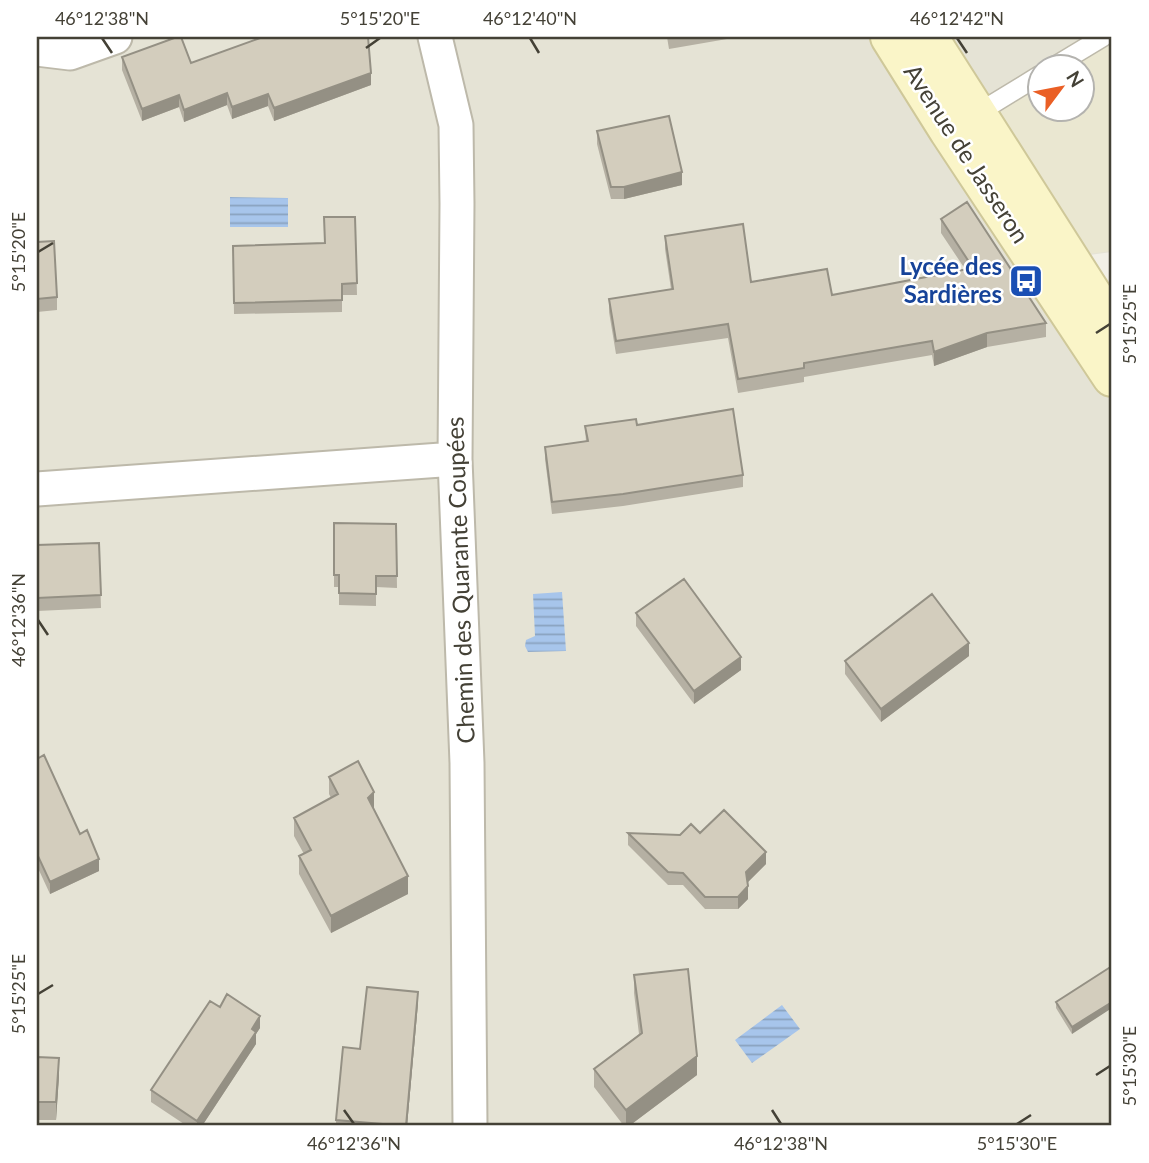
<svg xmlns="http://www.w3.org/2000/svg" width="1149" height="1163" font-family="Lato,sans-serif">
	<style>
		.residential { fill: #e5e3d5; fill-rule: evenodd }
		.education { fill: #eae7d1 }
		.water { fill: url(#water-rules) }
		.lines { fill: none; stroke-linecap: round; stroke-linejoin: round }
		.service-casing { stroke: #bdb9aa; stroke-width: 21 }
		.minor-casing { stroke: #bdb9aa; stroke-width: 37 }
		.secondary-casing { stroke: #cfc899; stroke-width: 42 }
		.service { stroke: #fff; stroke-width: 18 }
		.minor { stroke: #fff; stroke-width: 33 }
		.secondary { stroke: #faf5c8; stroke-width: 38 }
		.wall { fill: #b5b0a3 }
		.shaded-wall { fill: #949084 }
		.building { fill: #d3cdbd; stroke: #949084; stroke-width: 2 }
		.ticks { fill: none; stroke: #444136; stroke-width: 2.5 }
		.labels { text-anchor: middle; stroke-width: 5; stroke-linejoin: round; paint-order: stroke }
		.street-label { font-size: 24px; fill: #444136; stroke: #fff }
		.transit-label { font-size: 24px; font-weight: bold; fill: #164399; stroke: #fff; text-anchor: end }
		.neatline { fill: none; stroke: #444136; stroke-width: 2.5 }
		.ticks-label { font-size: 18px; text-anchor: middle; fill: #444136 }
	</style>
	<defs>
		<pattern id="water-rules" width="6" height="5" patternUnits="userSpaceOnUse" patternTransform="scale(1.75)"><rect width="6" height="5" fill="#a7c5eb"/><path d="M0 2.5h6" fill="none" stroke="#8aa2bf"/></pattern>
	</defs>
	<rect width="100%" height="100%" fill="#f2f0e7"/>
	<!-- residential -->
	<path class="residential" d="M37 37H1112V252L1089 255 1112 291V1126H37ZM1040 66H1082V108H1040Z"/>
	<!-- education -->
	<path class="education" d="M1101 37H1112V251L1044 259 949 131 1040 74V108H1082V66H1053Z"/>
	<!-- water -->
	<path class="water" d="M230 197 288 198V227H230Z
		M562 592 566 651 528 652 525 646 526 640 535 636 533 594Z
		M782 1005 800 1029 752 1063 735 1040Z"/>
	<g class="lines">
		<!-- service casing -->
		<g class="service-casing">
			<path id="service" d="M1055 66 1103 37
				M973 116 1040 75"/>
		</g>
		<!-- minor casing -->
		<g class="minor-casing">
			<path id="minor" d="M435 37 456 125 457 204 455 459 467 763 470 1126
				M37 49 70 53 115 37
				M37 489 455 459"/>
		</g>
		<!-- secondary casing -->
		<g class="secondary-casing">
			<path id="secondary" d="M890 37 949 131 1112 377
				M928 37 1112 326"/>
		</g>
		<!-- service -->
		<use href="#service" class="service"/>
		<!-- minor -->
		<use href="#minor" class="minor"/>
		<!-- secondary -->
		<use href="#secondary" class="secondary"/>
	</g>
	<!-- wall -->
	<path class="wall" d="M667 37H727V39L669 49Z
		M122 57 191 63 371 85 274 121 268 106 232 119 227 105 184 122 179 107 142 121 122 70Z
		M597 131 682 185 624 199H611L597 144Z
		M355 217 357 295H342V312L234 314 233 246 325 243Z
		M941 219 1046 323V337L987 347 934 366 932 355 804 377V382L738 393 728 338 616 354 609 312V299L671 289 665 249V236L751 282 832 295 965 269 941 233Z
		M37 242 57 297V310L37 312Z
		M637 425 743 475V487L623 506 552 514 545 459V447L586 442 585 426Z
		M334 523 396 524 397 588 376 587V606L339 605V587H334Z
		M99 543 101 608 37 611V545Z
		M636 613 741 670 694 704 636 626Z
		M969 656 881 722 845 674V661Z
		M37 759 80 834 99 871 50 894 37 866Z
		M329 777 374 809 408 894 331 933 299 874V856L304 854 294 836V818L331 798 329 794Z
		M628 833 680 835 700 833 766 864 747 883 748 899 738 909H705L683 885H668L628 845Z
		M1112 966 1072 1034 1056 1008V1002Z
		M634 975 697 1075 629 1126H624L594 1087V1069L639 1034 634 993Z
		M418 1003 407 1126H336V1120L360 1049Z
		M220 1007 260 1028 256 1034V1044L202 1126H187L151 1102V1090Z
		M37 1057 59 1076 56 1120H37Z"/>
	<!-- shaded-wall -->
	<path class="shaded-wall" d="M371 73V85L274 121V108Z
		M227 93V105L184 122V110Z
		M268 94V106L232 119V107Z
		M179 95V107L142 121V109Z
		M682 172V185L624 199V187Z
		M987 333V347L934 366V352Z
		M969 643V656L881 722V709Z
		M741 657V670L694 704V691Z
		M374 792V809L368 815V798Z
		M766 852V864L746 884V872Z
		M99 859V871L50 894V882Z
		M408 876V894L331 933V916Z
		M748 886V899L738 909V897Z
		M418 992V1003L407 1126H406Z
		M1112 1002V1008L1072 1034V1027Z
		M260 1016V1028L256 1034V1044L202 1126H197V1121Z
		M697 1056V1075L629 1126H626V1110Z
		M59 1058V1076L56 1120V1102Z"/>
	<!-- building -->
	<path class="building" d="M177 37H181L191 63 263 37H368L371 73 274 108 268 94 232 107 227 93 184 110 179 95 142 109 122 57Z
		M669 116 682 172 624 187H611L597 131Z
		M967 202 1046 323 987 333 934 352 932 341 804 363V368L738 379 728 324 616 341 609 299 673 289 665 236 743 224 751 282 827 269 832 295 973 268 941 219Z
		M324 217H355L357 283 342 284V300L234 303 233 246 325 243Z
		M54 241 57 297 37 299V242Z
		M733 409 743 475 623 494 552 502 545 447 588 441 585 426 636 419 637 425Z
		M334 523 396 524 397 576H376V594L339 593V575H334Z
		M99 543 101 595 37 598V545Z
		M684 579 741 657 694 691 636 613Z
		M932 594 969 643 881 709 845 661Z
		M44 755 80 834 87 830 99 859 50 882 37 854V759Z
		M358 761 374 792 368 798 408 876 331 916 299 856 311 850 294 818 338 794 329 777Z
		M724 810 766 852 746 872 748 886 738 897H705L683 873 668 872 628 833 680 835 691 824 700 833Z
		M1112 966V1002L1072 1027 1056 1002Z
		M688 969 697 1056 626 1110 594 1069 642 1033 634 975Z
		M367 987 418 992 406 1126 336 1120 343 1047 360 1049Z
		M227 994 260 1016 252 1029 256 1032 197 1121 151 1090 210 1001 220 1007Z
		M37 1057 59 1058 56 1102H37Z"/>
	<!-- ticks -->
	<path class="ticks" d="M102 38 112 53M530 38 539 53M957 38 967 53M366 48 380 38M38 252 53 243M1096 333 1110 324M38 620 48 635M38 994 53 985M1096 1075 1110 1066M344 1110 354 1124M772 1110 781 1124M1017 1124 1031 1115"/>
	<!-- icons -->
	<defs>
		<g id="bus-square" transform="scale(1.75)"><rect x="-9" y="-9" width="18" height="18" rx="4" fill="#1a4fb4" stroke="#fff"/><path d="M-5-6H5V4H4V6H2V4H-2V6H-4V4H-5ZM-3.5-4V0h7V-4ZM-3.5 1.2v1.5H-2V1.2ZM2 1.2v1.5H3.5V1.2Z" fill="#fff"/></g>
	</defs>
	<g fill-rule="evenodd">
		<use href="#bus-square" x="1026" y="281"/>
	</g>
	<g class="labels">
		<!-- street labels -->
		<g class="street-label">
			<text transform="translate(966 154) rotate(57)" y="8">Avenue de Jasseron</text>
			<text transform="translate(461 580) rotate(-92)" y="8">Chemin des Quarante Coupées</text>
		</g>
		<!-- transit labels -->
		<g class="transit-label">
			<text x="1002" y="275">Lycée des<tspan x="1002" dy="28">Sardières</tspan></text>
		</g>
	</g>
	<!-- border -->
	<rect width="1149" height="1163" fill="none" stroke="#ffffff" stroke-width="77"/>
	<!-- north arrow -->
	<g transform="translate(1061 88) rotate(58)"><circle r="33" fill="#ffffff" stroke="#b4b3af" stroke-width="2"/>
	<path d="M0-5L12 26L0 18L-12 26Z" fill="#ea5f25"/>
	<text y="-10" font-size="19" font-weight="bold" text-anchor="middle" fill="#444136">N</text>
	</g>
	<rect x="38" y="38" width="1072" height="1086" class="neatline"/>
	<g class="ticks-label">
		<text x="102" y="25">46°12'38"N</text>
		<text x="380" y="25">5°15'20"E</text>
		<text x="530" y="25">46°12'40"N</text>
		<text x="957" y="25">46°12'42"N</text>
		<text transform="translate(19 252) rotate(-90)" y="6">5°15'20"E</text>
		<text transform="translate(1130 324) rotate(-90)" y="6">5°15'25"E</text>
		<text transform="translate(19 620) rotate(-90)" y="6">46°12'36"N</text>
		<text transform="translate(19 994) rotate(-90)" y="6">5°15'25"E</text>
		<text transform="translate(1130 1066) rotate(-90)" y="6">5°15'30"E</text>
		<text x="354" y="1150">46°12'36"N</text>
		<text x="781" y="1150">46°12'38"N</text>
		<text x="1017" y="1150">5°15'30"E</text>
	</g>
</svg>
